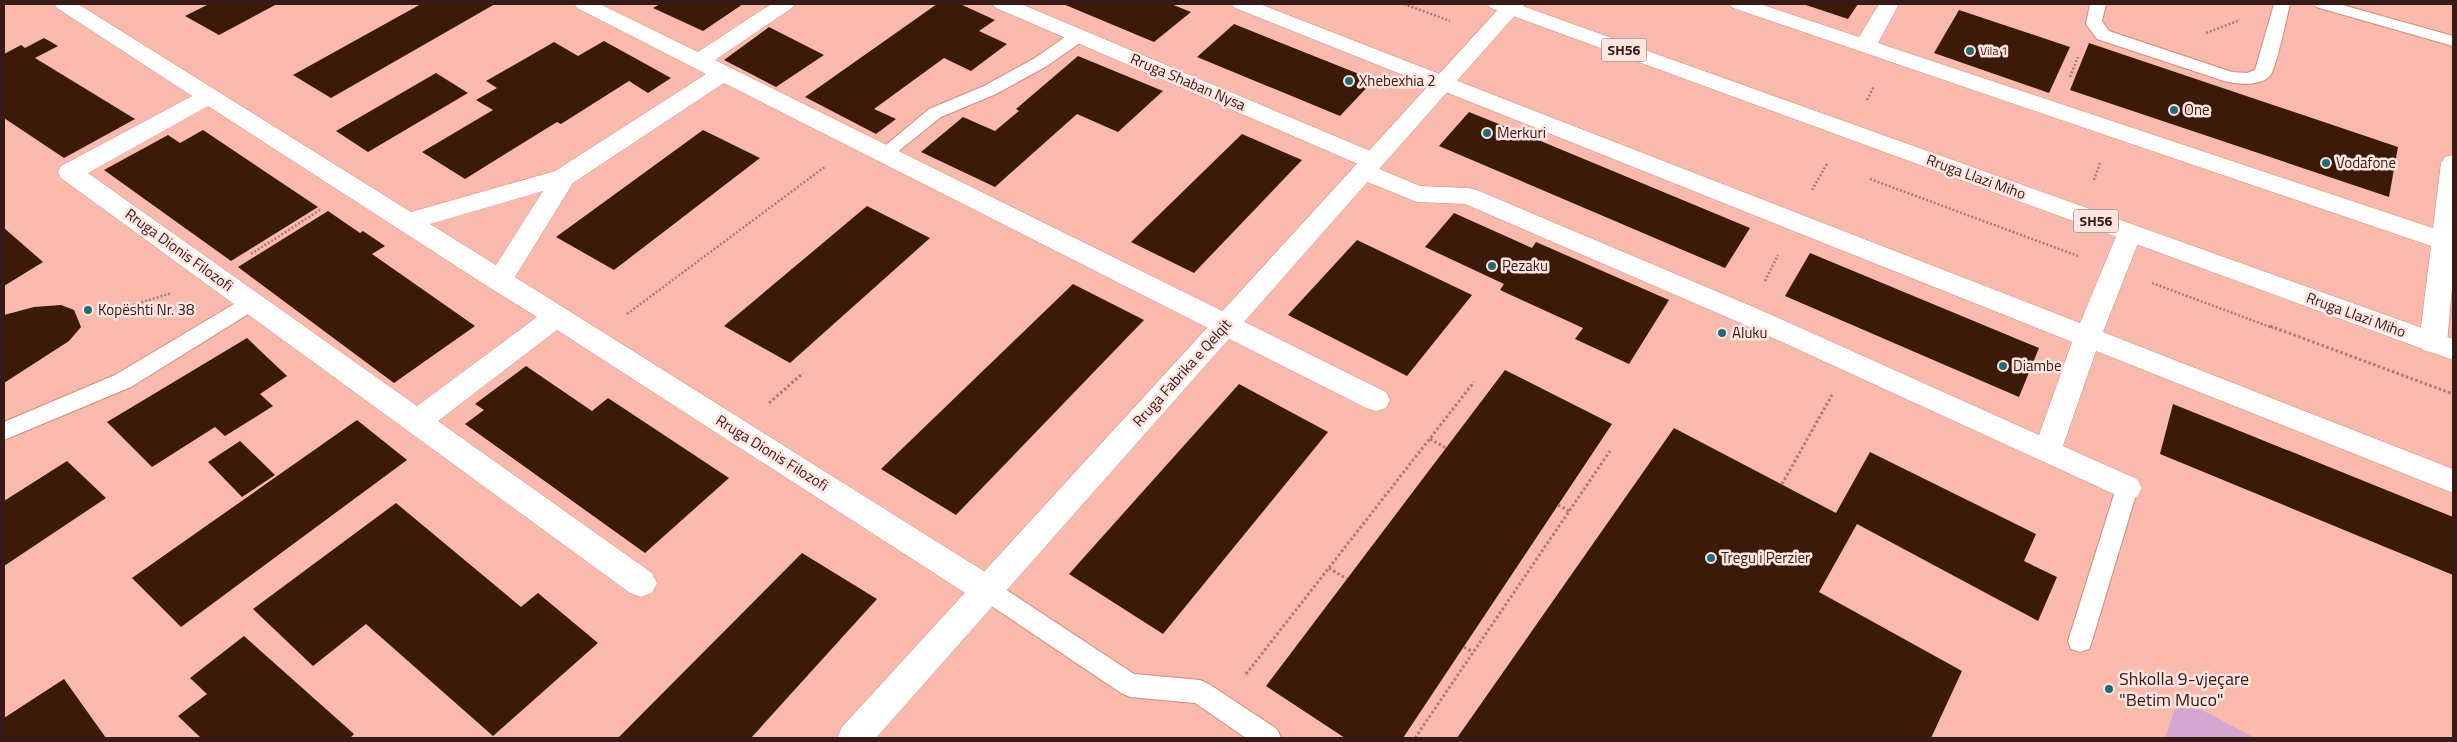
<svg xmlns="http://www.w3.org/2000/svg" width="2457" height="742" font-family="'Titillium Web',sans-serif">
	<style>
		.green { fill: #d5a7d0 }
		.building { fill: #3b1b07 }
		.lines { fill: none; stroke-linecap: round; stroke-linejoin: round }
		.lane-casing { stroke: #d5897c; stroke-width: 2 }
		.street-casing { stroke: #d5897c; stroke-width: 1 }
		.secondary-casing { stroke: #d5897c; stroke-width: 1 }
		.primary-casing { stroke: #d5897c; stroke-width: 1 }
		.path-far1 { stroke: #ae7b72; stroke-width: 2.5; stroke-dasharray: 2 2; stroke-linecap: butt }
		.path { stroke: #ae7b72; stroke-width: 3; stroke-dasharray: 2.5 2.5; stroke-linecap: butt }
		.lane { fill: #fff; fill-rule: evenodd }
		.street { fill: #fff; fill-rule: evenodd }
		.secondary { fill: #fff; fill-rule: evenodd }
		.primary { fill: #fff; fill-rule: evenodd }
		.poi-dot { fill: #226b76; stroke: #ffe5e0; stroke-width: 2 }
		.labels { text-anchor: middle; stroke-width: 5; stroke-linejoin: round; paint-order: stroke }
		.far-poi-label { font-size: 12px; fill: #371915; stroke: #ffe5e0; text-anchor: start }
		.shield { fill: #ffe5e0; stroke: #735652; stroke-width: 1 }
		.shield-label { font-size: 14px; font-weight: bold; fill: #371915 }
		.poi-label { font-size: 15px; fill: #371915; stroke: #ffe5e0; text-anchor: start }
		.street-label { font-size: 15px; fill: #371915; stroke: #ffe5e0 }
		.near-poi-label { font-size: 18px; fill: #371915; stroke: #ffe5e0; text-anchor: start }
	</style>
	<rect width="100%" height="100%" fill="#f9b9ad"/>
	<!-- green -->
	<path class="green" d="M2179 698 2255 738H2165Z"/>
	<!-- building -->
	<path class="building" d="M209 4H277L219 35 185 16Z
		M421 4H495L331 98 293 75Z
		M660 4H743L703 31 653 8Z
		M937 4H960L995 20 979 31 1007 44 971 71 944 58 874 109 896 119 876 134 805 97Z
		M1063 4H1171L1191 12 1154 42Z
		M1803 4H1858L1848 19Z
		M1959 10 2070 47 2049 93 1934 53Z
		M1234 24 1374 80 1340 116 1197 57Z
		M769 27 824 55 776 87 724 60Z
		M44 38 58 46 35 58 135 119 64 158 4 118V54L21 45 25 48Z
		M604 41 671 78 648 93 629 81 561 124 557 122 465 179 422 152 493 110 476 100 497 88 486 81 554 42 578 56Z
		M2089 43 2398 147 2389 197 2070 90Z
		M1078 56 1163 91 1118 132 1077 114 995 187 921 152 963 117 995 131 1019 111 1016 109Z
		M436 73 468 93 368 152 336 131Z
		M1469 112 1531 137 1750 228 1725 268 1439 146Z
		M203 130 318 207 231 261 104 170 168 135 180 143Z
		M703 130 760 158 614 270 556 237Z
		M1242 134 1302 160 1194 273 1131 242Z
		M867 206 930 238 790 363 724 326Z
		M328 211 360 233 363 231 385 246 372 254 475 326 394 383 238 267Z
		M1454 213 1532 248 1536 242 1669 300 1629 364 1575 339 1583 328 1500 290 1504 284 1425 247Z
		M4 228 43 262 4 286Z
		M1357 240 1472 295 1407 376 1288 315Z
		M1810 253 2039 348 2019 397 1785 296Z
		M1073 284 1144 320 956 515 881 469Z
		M61 305 74 310 81 327 69 341 4 383V315L34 307Z
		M247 338 287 376 260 394 273 406 225 436 215 427 152 467 107 422Z
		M526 366 592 411 608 398 729 478 645 553 465 424 484 410 475 404Z
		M1505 370 1612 424 1403 738H1345L1266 686Z
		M1239 384 1328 432 1163 634 1069 574Z
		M2173 404 2453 517V575L2160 454Z
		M357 420 407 460 181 627 132 578Z
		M1674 428 1836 513 1870 452 2036 534 2024 561 2057 577 2038 621 1857 524 1819 592 1962 671 1931 738H1457Z
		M240 441 275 475 242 497 208 462Z
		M67 461 106 498 4 566V501Z
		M396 503 521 607 538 593 598 643 493 736 366 624 313 666 253 609Z
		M802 553 877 599 751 738H618Z
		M244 636 354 734 350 738H201L178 716 207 694 190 678Z
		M64 679 106 738H4V718Z"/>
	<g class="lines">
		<!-- lane casing -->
		<g class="lane-casing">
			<path id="lane" d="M2090 4H2106L2102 21 2109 31 2232 72 2247 73 2255 70 2274 4H2290C2287 16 2276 70 2270 76 2259 87 2237 84 2224 81L2097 39 2086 24Z
				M2314 4H2339L2453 36V46L2316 7Z
				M1078 31 1084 32 1086 36 1084 40 1047 66 996 94 941 117 890 158 884 160 878 158 875 154 929 109 984 86 1035 58 1072 32Z
				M251 296 258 298 261 303 258 308 131 387 4 440V422L115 375 244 298Z
				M2127 479 2135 481 2138 488 2092 641 2089 649 2080 652 2071 649 2068 641 2116 488 2119 481Z
				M987 579 996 583 1134 674 1200 680 1209 684 1277 729 1281 738H1246L1195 703 1130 697 1121 693 978 597 975 590 978 583Z"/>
		</g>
		<!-- street casing -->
		<g class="street-casing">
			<path id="street" d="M54 4H78L411 212 555 171 706 74 577 8 574 4H600L698 52 771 4H795L792 8 715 60 1386 392 1390 400 1386 408 1376 411 1366 408 724 83 573 183 515 277 998 580 1003 590 998 600 987 604 976 600 557 330 438 421 652 573 657 583 652 593 641 597 630 593 61 178 58 172 61 166 192 96 57 8ZM208 106 490 288 537 317 417 406 88 173ZM543 191 496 265 430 224Z
				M992 4H1021L1380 155 1384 161 1377 168 1420 186 1468 188 1477 190 1756 308 2039 435 2072 342 1235 8 1231 4H1260L2080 323 2120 227 2129 224 2138 227 2142 233 2103 332 2453 469V493L2096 351 2063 446 2137 479 2142 488 2137 497 2127 500 1738 322 1465 204 1417 202 1355 177 1351 171 1355 165 1358 164 996 8Z
				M1729 4H1760L1859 37 1879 4H1899L1878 43 2433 228 2441 163 2445 157 2453 155V277L2447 343 2443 350 2433 353 2423 350 2419 343 2431 246 1733 8Z"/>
		</g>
		<!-- secondary casing -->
		<g class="secondary-casing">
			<path id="secondary" d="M1503 4H1525L876 738H837L842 727Z"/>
		</g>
		<!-- primary casing -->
		<g class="primary-casing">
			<path id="primary" d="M1487 4H1517L2453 339V360L1491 8Z"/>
		</g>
		<!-- path-far1 -->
		<path class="path-far1" d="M1404 4 1450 21
			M2206 33 2240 20
			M2070 77 2078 57
			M1867 100 1874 86
			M1870 179 2078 256
			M2094 180 2100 163
			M1812 190 1827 164
			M251 254 320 210
			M1765 281 1778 255
			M2152 283 2273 328
			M103 314 172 293
			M627 314 826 166"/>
		<!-- path -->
		<path class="path" d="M2270 326 2453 394
			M769 403 803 373
			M1430 439 1446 448
			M1782 484 1832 395
			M1558 505 1569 511
			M1329 568 1347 579
			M1464 647 1473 652
			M1246 674 1474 382
			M1415 738 1610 451"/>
		<!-- lane -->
		<use href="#lane" class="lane"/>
		<!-- street -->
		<use href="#street" class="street"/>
		<!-- secondary -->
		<use href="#secondary" class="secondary"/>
		<!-- primary -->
		<use href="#primary" class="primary"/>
	</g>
	<!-- markers -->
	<g class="poi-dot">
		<circle cx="1970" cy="51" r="5"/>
		<circle cx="1349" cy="81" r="5"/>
		<circle cx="2174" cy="110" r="5"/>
		<circle cx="1487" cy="133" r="5"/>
		<circle cx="2326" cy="163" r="5"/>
		<circle cx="1492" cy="266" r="5"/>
		<circle cx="88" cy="310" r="5"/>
		<circle cx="1722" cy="333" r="5"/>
		<circle cx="2003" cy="366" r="5"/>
		<circle cx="1711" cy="558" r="5"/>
		<circle cx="2109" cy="689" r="5"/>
	</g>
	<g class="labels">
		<!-- far-poi labels -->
		<g class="far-poi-label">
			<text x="1980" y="55">Vila 1</text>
		</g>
		<!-- shield labels -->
		<g class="shield">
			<rect x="1601.5" y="38.5" width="45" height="23" rx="4"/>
			<rect x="2073.5" y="209.5" width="45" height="23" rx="4"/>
		</g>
		<g class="shield-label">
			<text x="1624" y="55">SH56</text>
			<text x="2096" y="226">SH56</text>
		</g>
		<!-- poi labels -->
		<g class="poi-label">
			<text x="1359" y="86">Xhebexhia 2</text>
			<text x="2184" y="115">One</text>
			<text x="1497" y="138">Merkuri</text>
			<text x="2336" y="168">Vodafone</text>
			<text x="1502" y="271">Pezaku</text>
			<text x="98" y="315">Kopështi Nr. 38</text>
			<text x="1732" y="338">Aluku</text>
			<text x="2013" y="371">Diambe</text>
			<text x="1721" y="563">Tregu i Perzier</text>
		</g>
		<!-- street labels -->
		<g class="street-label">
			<text transform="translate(1188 82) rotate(23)" y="5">Rruga Shaban Nysa</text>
			<text transform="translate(1976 177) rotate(20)" y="5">Rruga Llazi Miho</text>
			<text transform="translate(179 250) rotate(36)" y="5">Rruga Dionis Filozofi</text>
			<text transform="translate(2356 315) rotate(20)" y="5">Rruga Llazi Miho</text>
			<text transform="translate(1182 373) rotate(-48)" y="5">Rruga Fabrika e Qelqit</text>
			<text transform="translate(772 453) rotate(32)" y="5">Rruga Dionis Filozofi</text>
		</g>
		<!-- near-poi labels -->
		<g class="near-poi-label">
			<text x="2119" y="685">Shkolla 9-vjeçare<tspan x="2119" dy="21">"Betim Muco"</tspan></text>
		</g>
	</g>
	<!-- border -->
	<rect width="2457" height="742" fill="none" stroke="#371915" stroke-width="10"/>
</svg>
